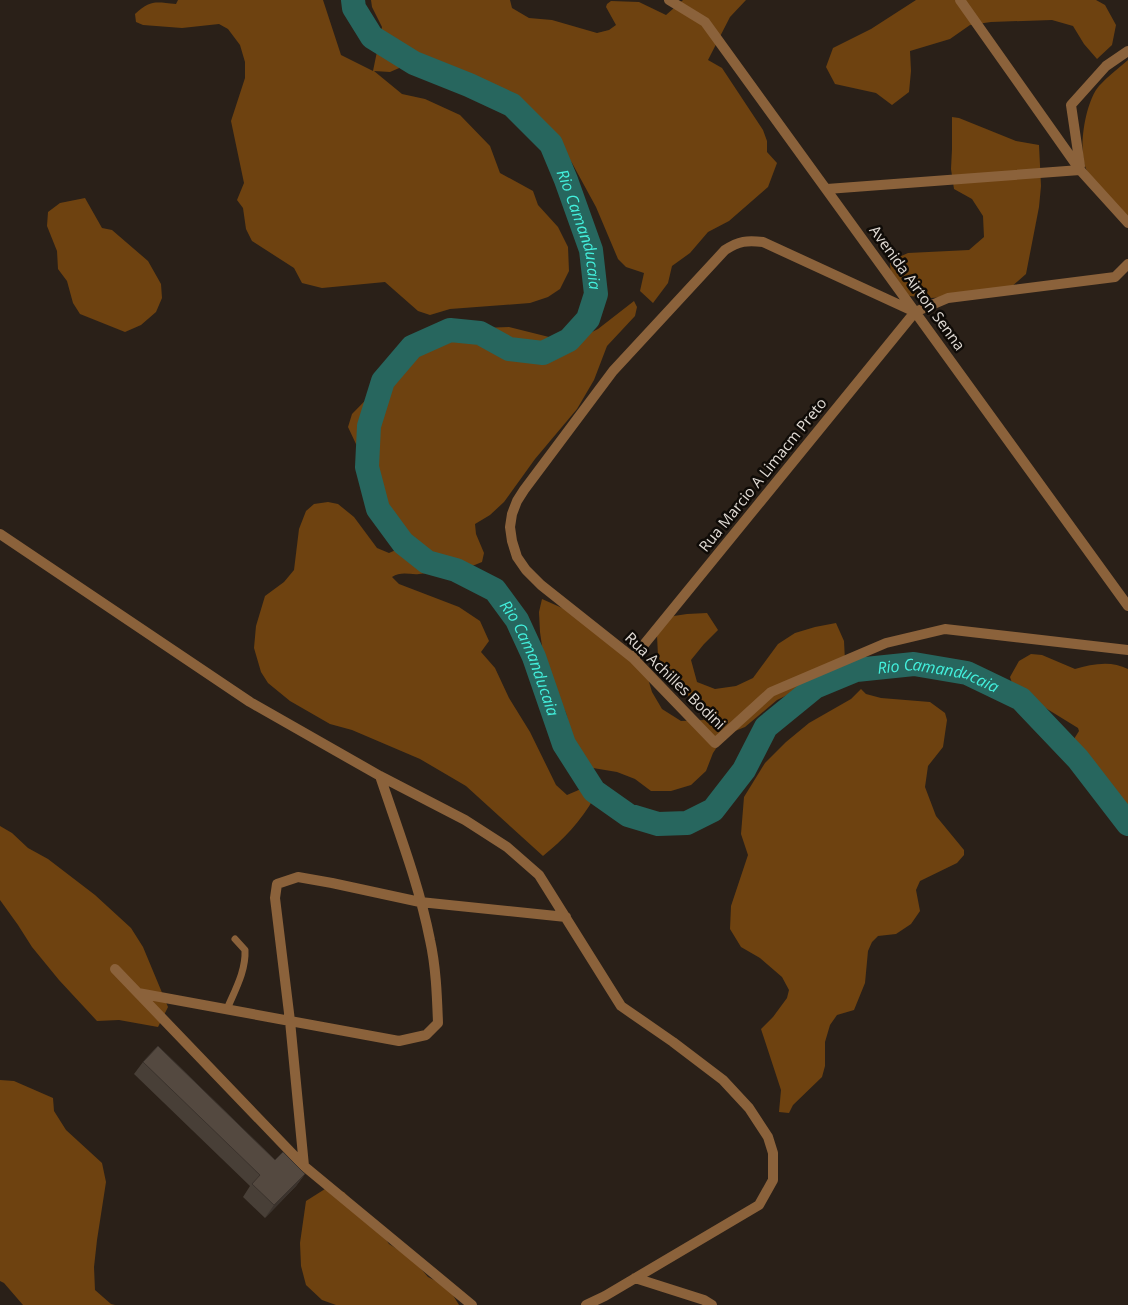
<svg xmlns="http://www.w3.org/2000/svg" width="1128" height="1305" font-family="'Open Sans',sans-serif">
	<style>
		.forest { fill: #6e4210 }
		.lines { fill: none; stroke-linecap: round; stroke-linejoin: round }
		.river { stroke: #27665e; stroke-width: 24 }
		.service { stroke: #8b623b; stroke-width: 7 }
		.minor { stroke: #8b623b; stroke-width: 10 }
		.wall { fill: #483f37 }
		.shaded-wall { fill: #3b332d }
		.building { fill: #544940; stroke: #3b332d }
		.labels { text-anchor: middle; stroke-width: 5; stroke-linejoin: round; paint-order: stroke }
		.street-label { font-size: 15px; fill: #e1dbd5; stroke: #0f0b07 }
		.water-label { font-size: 16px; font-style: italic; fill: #43f0dd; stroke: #0f0b07 }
	</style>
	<rect width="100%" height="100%" fill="#2a2018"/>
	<!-- forest -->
	<path class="forest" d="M178 0H323L341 55 373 71 382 27 372 7 371 0H510L512 8 529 18 552 20 597 33 609 30 616 25 606 7 607 4 611 1 639 2 666 15 683 0H746L730 17 708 60 722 68 763 130 767 141V152L777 163 768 187 729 221 708 232 690 253 672 266 668 283 653 303 640 291 644 273 626 267 618 259 596 207 572 163 555 140 526 111 468 73 435 61 413 62 390 72 374 71 402 94 425 99 460 115 490 146 500 173 533 191 538 205 558 227 568 247 569 271 560 289 548 297 530 303 450 309 430 315 418 311 385 282 322 288 302 283 294 268 252 241 246 229 243 208 237 200 244 183 231 121 245 78V62L240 45 228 29 219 24 182 28 143 25 136 22 135 14C151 0 154 2 176 4Z
		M916 0H1096L1105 5 1116 25 1112 45 1097 59 1084 44 1073 26 1052 20 991 22 970 25 950 39 910 51 911 71 909 92 892 105 876 93 835 84 826 67 833 48 871 29Z
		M1128 60V217C1113 203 1097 189 1087 171 1077 152 1085 102 1099 86 1108 76 1119 68 1128 60Z
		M952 117 959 118 1016 141 1039 145 1041 186 1039 207 1026 274 1011 287 950 297 930 298 910 296 891 284 890 261 908 253 969 250 984 237 983 216 972 199 954 189 951 169 952 149Z
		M85 198 102 228 112 230 148 261 161 284 162 298 156 312 141 325 125 332 80 314 73 303 67 281 58 269 57 251 47 226 48 212 60 203Z
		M634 301 637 307 635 316 607 346 594 380 577 409 535 459 504 502 490 515 475 524 476 534 484 553 482 562C463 571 440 571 419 574 410 575 401 571 392 577L399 584 459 607 480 621 489 641 481 652 495 668 509 698 530 732 556 785 567 795 581 789 592 793 594 798C581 821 563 840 543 856L466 786 420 759 352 730 330 724 290 701 268 683 261 672 254 648 256 626 265 596 284 582 294 570 299 529 306 511 314 504 328 502 338 504 354 517 377 548 389 553 398 549 396 529 348 427 352 414 397 368 446 341 482 328 509 327 557 339H578L598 329Z
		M542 599 569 611 646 672 652 692 662 709 681 721 704 720 682 686 666 673 658 656 657 635 667 617 687 614 707 613 718 630 704 644 691 660 697 682 715 689 736 686 753 678 778 644 795 633 815 627 836 623 844 641 845 661 832 677 812 683 777 700 745 727 725 735 713 753 706 771 691 785 671 791H651L635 779 617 772 593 768 577 754 566 713 557 693 551 673 543 653 540 632 539 612Z
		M1031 654 1042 655 1075 669C1092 664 1111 660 1128 669V826L1112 803 1087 773 1074 739 1079 731 1078 728 1026 696 1012 683 1010 677 1019 661Z
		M861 689 866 694 881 698 930 702 945 713 947 720 943 747 928 766 925 787 936 816 964 850V855L957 863 920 881 916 890 920 911 911 924 896 934 878 936 872 942 868 951 865 983 854 1010 837 1015 830 1025 825 1042V1066L822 1077 793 1105 789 1113 779 1112 781 1090 761 1029 773 1017 787 998 789 990 782 977 760 958 741 947 730 929 731 906 748 855 741 834 744 797 765 763 786 742 809 723 851 699Z
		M0 826 12 833 28 848 48 859 95 895 131 928 143 947 168 1007 158 1027 119 1020 97 1021 59 980 32 947 18 925 0 900Z
		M0 1080 14 1081 53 1098 54 1111 66 1130 102 1163 106 1182 97 1240 94 1267 95 1290 111 1304 115 1305H23L4 1283 0 1281Z
		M325 1189 344 1192 360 1210 376 1225 389 1244 412 1258 428 1277 448 1287 459 1305H336L322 1300 306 1285 301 1266 300 1243 306 1201Z"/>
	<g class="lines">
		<!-- river -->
		<path class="river" id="s1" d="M353 0 354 8 372 37 414 63 469 85 512 105 551 144 566 180 591 250 596 294 588 319 569 340 543 353 509 349 480 333 450 330 412 347 383 381 369 426 367 467 378 509 403 543 427 562 456 570 495 590 517 620 534 657 564 744 594 791 628 815 658 824 687 823 713 810 744 770 766 727 815 687 856 670 914 664 967 673 1021 699 1078 759 1128 824"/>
		<!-- service -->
		<path class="service" d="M227 1009C235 990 246 971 245 950L235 939"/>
		<!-- minor -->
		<path class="minor" d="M669 0 705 22 1128 606
			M960 0 1080 170 1128 223
			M1080 166 1071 105 1106 66 1128 51
			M827 189 1080 170
			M915 312 763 242C747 240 739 241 725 250L613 371 524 490 517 501 512 514 510 527 512 541 517 557 526 570 541 585 633 658 715 743 771 692 886 643 945 629 1128 650
			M0 534 250 702 380 776 465 820 507 847 539 875 621 1006 673 1042 723 1080 749 1108 768 1137 773 1153V1180L759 1205 605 1296 586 1305
			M633 658 915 312 948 298 1115 277 1128 264
			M115 969 304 1166 472 1305
			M138 993 399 1041 426 1035 438 1023C437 996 436 967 430 940 419 884 398 830 380 776
			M304 1166 290 1021 275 898 277 884 298 877 332 883 420 902 566 917
			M635 1278 704 1300 712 1305"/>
	</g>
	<!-- wall -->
	<path class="wall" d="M143 1062 275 1160 305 1174 296 1186 265 1218 243 1197 250 1186 134 1074Z"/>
	<!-- shaded-wall -->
	<path class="shaded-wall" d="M305 1174 296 1186 265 1218 274 1205Z"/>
	<!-- building -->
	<path class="building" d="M158 1046 275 1160 283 1152 305 1174 274 1205 252 1184 260 1175 143 1062Z"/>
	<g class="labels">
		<!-- street labels -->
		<g class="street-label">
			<text transform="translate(917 288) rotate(54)" y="5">Avenida Airton Senna</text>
			<text transform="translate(763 475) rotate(-51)" y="5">Rua Marcio A Limacm Preto</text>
			<text transform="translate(675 681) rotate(44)" y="5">Rua Achilles Bodini</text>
		</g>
		<!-- water labels -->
		<g class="water-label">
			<text dy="6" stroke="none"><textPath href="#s1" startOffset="344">Rio Camanducaia</textPath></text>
			<text dy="6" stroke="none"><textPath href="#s1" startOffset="1034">Rio Camanducaia</textPath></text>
			<text dy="6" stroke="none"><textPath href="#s1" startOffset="1604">Rio Camanducaia</textPath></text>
		</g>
	</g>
</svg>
